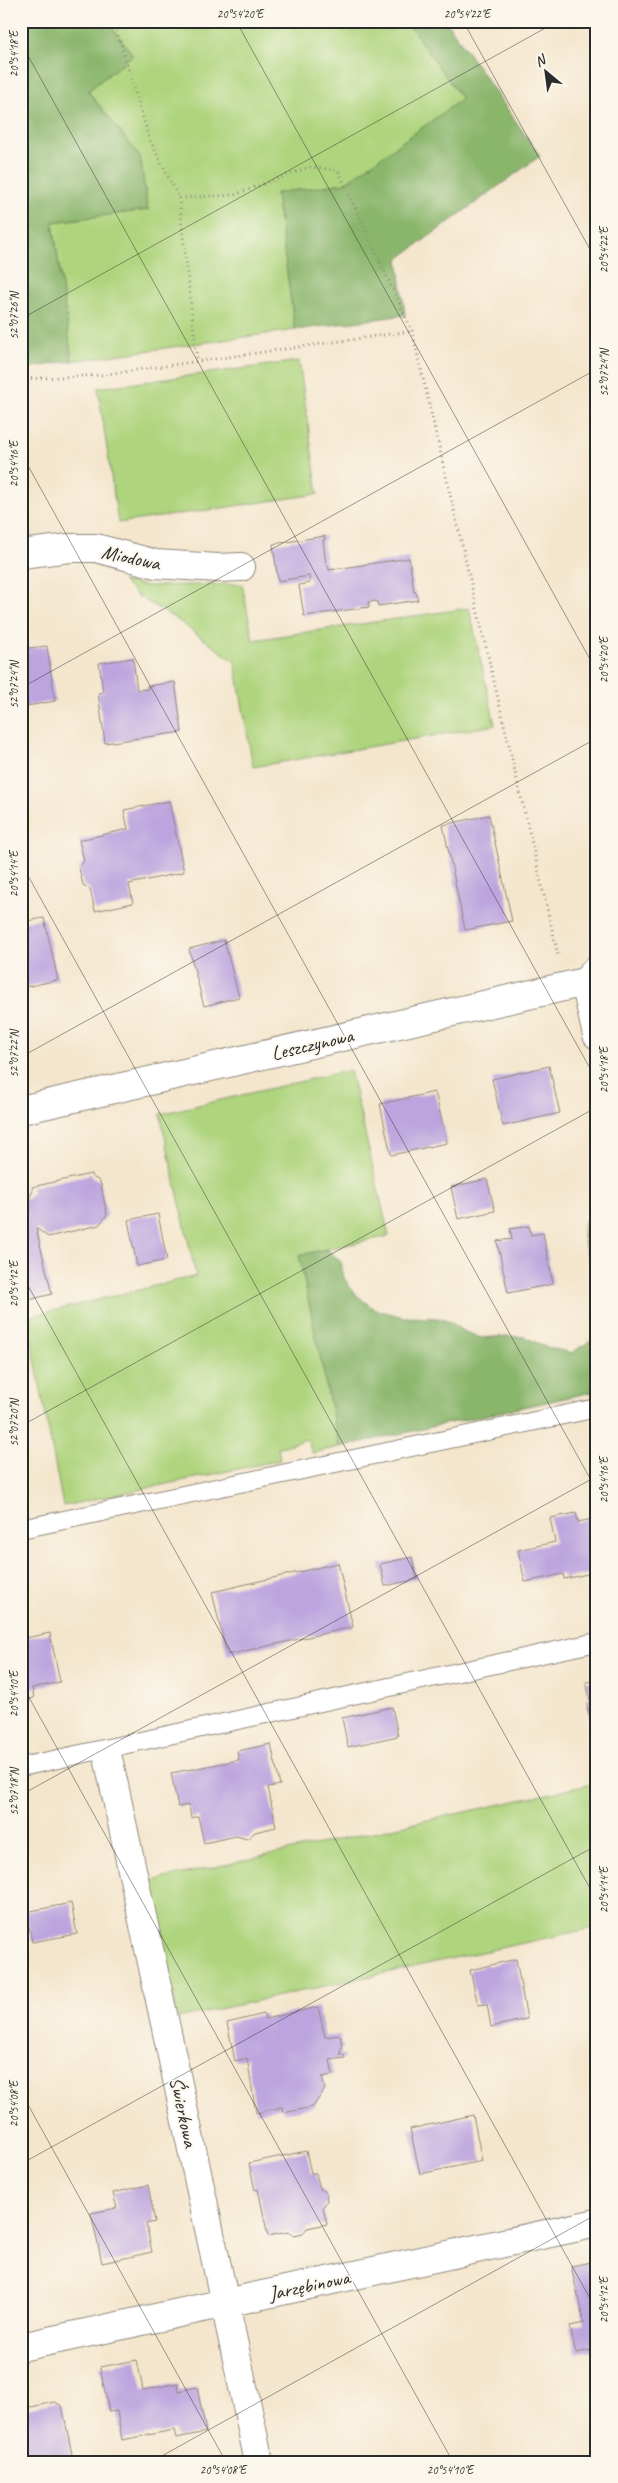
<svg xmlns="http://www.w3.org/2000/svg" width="618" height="2483" font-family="Caveat,sans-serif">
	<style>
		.green { fill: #aed47d; stroke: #6c8054 }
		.forest { fill: #8ab66c; stroke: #5a704c }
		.building { fill: #bca5de }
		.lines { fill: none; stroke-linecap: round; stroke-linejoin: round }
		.lane-casing { stroke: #90887c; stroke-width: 20 }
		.street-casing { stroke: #90887c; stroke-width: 30 }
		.path { stroke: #90887c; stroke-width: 3; stroke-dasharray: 1 4; stroke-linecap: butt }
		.lane { stroke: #fff; stroke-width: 18 }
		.street { stroke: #fff; stroke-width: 28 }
		.ticks { fill: none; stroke: #2b2b2b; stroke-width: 1; stroke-opacity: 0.45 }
		.labels { text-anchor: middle; stroke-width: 4; stroke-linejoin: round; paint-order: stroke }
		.street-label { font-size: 20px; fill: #2b2b2b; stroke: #fbf7ec }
		.neatline { fill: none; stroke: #2b2b2b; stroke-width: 2 }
		.ticks-label { font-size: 12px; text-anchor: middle; fill: #2b2b2b }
	</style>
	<rect width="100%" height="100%" fill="#fbf7ec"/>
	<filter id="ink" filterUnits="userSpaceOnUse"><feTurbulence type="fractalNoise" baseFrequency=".02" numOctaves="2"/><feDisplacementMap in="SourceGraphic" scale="10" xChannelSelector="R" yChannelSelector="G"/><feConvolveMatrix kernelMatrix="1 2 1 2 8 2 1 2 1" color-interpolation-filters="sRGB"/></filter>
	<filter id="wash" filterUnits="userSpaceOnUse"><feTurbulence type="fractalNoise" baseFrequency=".0096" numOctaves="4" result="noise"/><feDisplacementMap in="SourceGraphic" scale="20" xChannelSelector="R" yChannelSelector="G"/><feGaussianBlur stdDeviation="1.12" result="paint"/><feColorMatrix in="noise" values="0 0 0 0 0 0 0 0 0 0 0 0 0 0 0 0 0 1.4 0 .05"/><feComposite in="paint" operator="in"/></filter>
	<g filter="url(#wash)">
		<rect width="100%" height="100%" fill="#f4e6cd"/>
		<!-- green -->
		<path class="green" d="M107 21H406L462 99 345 183 276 194 295 330 72 361 53 222 148 210 140 157 88 91 133 55Z
			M299 361 318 494 118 523 98 388Z
			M122 581 147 586 242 584 253 640 469 608 495 725 253 767 235 662 176 619 136 595Z
			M350 1070 389 1236 299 1255 339 1447 312 1453 307 1439 278 1448 280 1460 63 1506 27 1317 196 1276 160 1114Z
			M597 1783V1927L178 2018 151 1881Z"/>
		<!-- forest -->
		<path class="forest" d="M21 21H107L133 55 88 91 140 157 148 210 53 222 72 361 21 369Z
			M406 21H446L540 156 398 259 405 315 295 330 276 193 345 183 462 99Z
			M597 1213V1278C590 1261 569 1220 597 1213Z
			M327 1249 341 1262 344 1278 354 1293 374 1309 403 1317 437 1318 451 1322 461 1330 481 1338 506 1336 525 1337 543 1346 571 1353 592 1340 597 1330V1391L339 1447 299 1255Z"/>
		<g id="blocks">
			<!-- building -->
			<path class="building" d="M325 536V540H323L326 565H328L329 570 409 558 414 592H416L418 600 378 606 377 601 368 602 369 607 304 616 299 585 310 583 309 576 278 581 273 544Z
				M47 646 55 701 21 707V649Z
				M133 658 137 690 148 689 147 686 175 682 182 732 105 743 98 693 103 692 99 663Z
				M169 801 184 872 129 884 133 903 95 911 90 889 83 885 79 868 84 861 79 840 128 829 124 810Z
				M489 815 512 921 465 930 443 825Z
				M44 918 58 980 21 988V922Z
				M224 940 239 997 204 1006 189 949Z
				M549 1066 560 1113 503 1126 492 1079Z
				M435 1092 447 1143 391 1155 380 1104Z
				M91 1174 92 1177 100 1181 107 1215 99 1225 48 1237 36 1228 52 1294 21 1302V1200L29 1198 33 1191 32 1187Z
				M487 1179 495 1211 458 1219 451 1187Z
				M158 1214 167 1260 137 1266 128 1220Z
				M529 1226 531 1235 543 1233 553 1284 508 1293 497 1241 512 1239 510 1229Z
				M576 1513 578 1522 597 1518V1572L564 1579 563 1574 525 1582 518 1550 555 1542 550 1518Z
				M412 1557 417 1579 385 1586 380 1564Z
				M338 1563 353 1627 227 1655 212 1592Z
				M50 1633 60 1682 32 1688 34 1698 21 1701V1639Z
				M597 1680V1747H596L587 1704 591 1703 586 1682Z
				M392 1707 398 1736 348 1747 342 1718Z
				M271 1744 280 1785 268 1787 276 1827 255 1832 247 1839 236 1836 204 1843 198 1816 191 1818 189 1805 178 1807 171 1773 239 1760 237 1751Z
				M71 1903 77 1934 32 1942 26 1912Z
				M516 1959 527 2019 491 2027 487 2004 478 2005 470 1970Z
				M318 2007 325 2037 340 2035 343 2049H340L341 2055H344L345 2058 330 2060 333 2075 322 2077 325 2089 313 2107 283 2113 282 2107 256 2113 247 2058 235 2061 227 2023 264 2014 265 2019Z
				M473 2115 482 2161 420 2174 410 2129Z
				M306 2151 311 2173H316L320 2189 326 2193 327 2201 323 2207 327 2224 307 2228 303 2234 294 2236 288 2232 268 2236 258 2189 255 2190 249 2163Z
				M148 2185 155 2222 146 2224 152 2252 102 2263 91 2213 117 2208 113 2193Z
				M597 2261V2349L576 2353 570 2326 584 2323 571 2266Z
				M137 2360 143 2390 178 2383 179 2391 197 2387 206 2432 176 2438 174 2430 122 2440 117 2411 109 2412 100 2367Z
				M55 2402 62 2406 72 2454 68 2459 60 2460 58 2457 36 2462H21V2409Z"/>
		</g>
	</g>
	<g filter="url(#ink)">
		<use href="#blocks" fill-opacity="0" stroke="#90887c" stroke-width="1"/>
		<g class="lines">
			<!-- lane casing -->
			<g class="lane-casing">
				<path id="lane" d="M21 1529 597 1408
					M21 1767 597 1642"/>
			</g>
			<!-- street casing -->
			<g class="street-casing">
				<path id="street" d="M21 554 70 548H96L156 564 218 568 241 567
					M585 982 597 1035
					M21 1110 585 982 597 969
					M109 1762 259 2462
					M21 2347 597 2223"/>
			</g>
			<!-- path -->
			<path class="path" d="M114 21 149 138 179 198 234 195 309 167 338 170 412 331 558 955
				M179 198 197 360
				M21 379 101 375 412 331"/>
			<!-- lane -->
			<use href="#lane" class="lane"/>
			<!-- street -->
			<use href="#street" class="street"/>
		</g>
	</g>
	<!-- ticks -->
	<path class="ticks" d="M236 21 597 672M463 21 597 262M21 43 597 1081M21 319 558 21M21 453 597 1491M21 688 597 369M21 863 597 1901M21 1057 597 738M21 1273 597 2311M21 1426 597 1107M21 1683 453 2462M21 1795 597 1476M21 2092 226 2462M21 2164 597 1845M151 2462 597 2214"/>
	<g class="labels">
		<!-- street labels -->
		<g class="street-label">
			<text transform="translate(131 557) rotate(12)" y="7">Miodowa</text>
			<text transform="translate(312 1044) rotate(-13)" y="7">Leszczynowa</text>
			<text transform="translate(184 2112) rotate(78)" y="7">Świerkowa</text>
			<text transform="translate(309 2285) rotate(-12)" y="7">Jarzębinowa</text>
		</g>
	</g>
	<!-- margin -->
	<rect width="618" height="2483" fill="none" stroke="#fbf7ec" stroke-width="55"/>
	<!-- north arrow -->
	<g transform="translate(546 72) rotate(331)" stroke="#fbf7ec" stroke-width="4" paint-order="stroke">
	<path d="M0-4L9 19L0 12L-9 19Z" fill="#2b2b2b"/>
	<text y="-8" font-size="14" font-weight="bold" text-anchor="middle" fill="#2b2b2b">N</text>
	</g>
	<rect x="28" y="28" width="562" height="2428" class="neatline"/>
	<g class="ticks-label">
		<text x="240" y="18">20°54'20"E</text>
		<text x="467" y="18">20°54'22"E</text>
		<text transform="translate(14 54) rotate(-90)" y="4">20°54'18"E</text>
		<text transform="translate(604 250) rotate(-90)" y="4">20°54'22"E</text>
		<text transform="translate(14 316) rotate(-90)" y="4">52°07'26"N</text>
		<text transform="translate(604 373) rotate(-90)" y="4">52°07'24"N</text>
		<text transform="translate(14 464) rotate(-90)" y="4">20°54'16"E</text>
		<text transform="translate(604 660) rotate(-90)" y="4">20°54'20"E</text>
		<text transform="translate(14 685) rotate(-90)" y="4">52°07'24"N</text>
		<text transform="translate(14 874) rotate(-90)" y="4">20°54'14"E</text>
		<text transform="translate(14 1054) rotate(-90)" y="4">52°07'22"N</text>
		<text transform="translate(604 1070) rotate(-90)" y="4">20°54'18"E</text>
		<text transform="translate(14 1284) rotate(-90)" y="4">20°54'12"E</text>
		<text transform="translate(14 1423) rotate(-90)" y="4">52°07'20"N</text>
		<text transform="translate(604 1480) rotate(-90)" y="4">20°54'16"E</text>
		<text transform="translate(14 1694) rotate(-90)" y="4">20°54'10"E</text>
		<text transform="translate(14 1792) rotate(-90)" y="4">52°07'18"N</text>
		<text transform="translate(604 1890) rotate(-90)" y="4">20°54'14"E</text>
		<text transform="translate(14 2104) rotate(-90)" y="4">20°54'08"E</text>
		<text transform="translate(604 2300) rotate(-90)" y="4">20°54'12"E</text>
		<text x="223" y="2474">20°54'08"E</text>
		<text x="450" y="2474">20°54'10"E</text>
	</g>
</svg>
